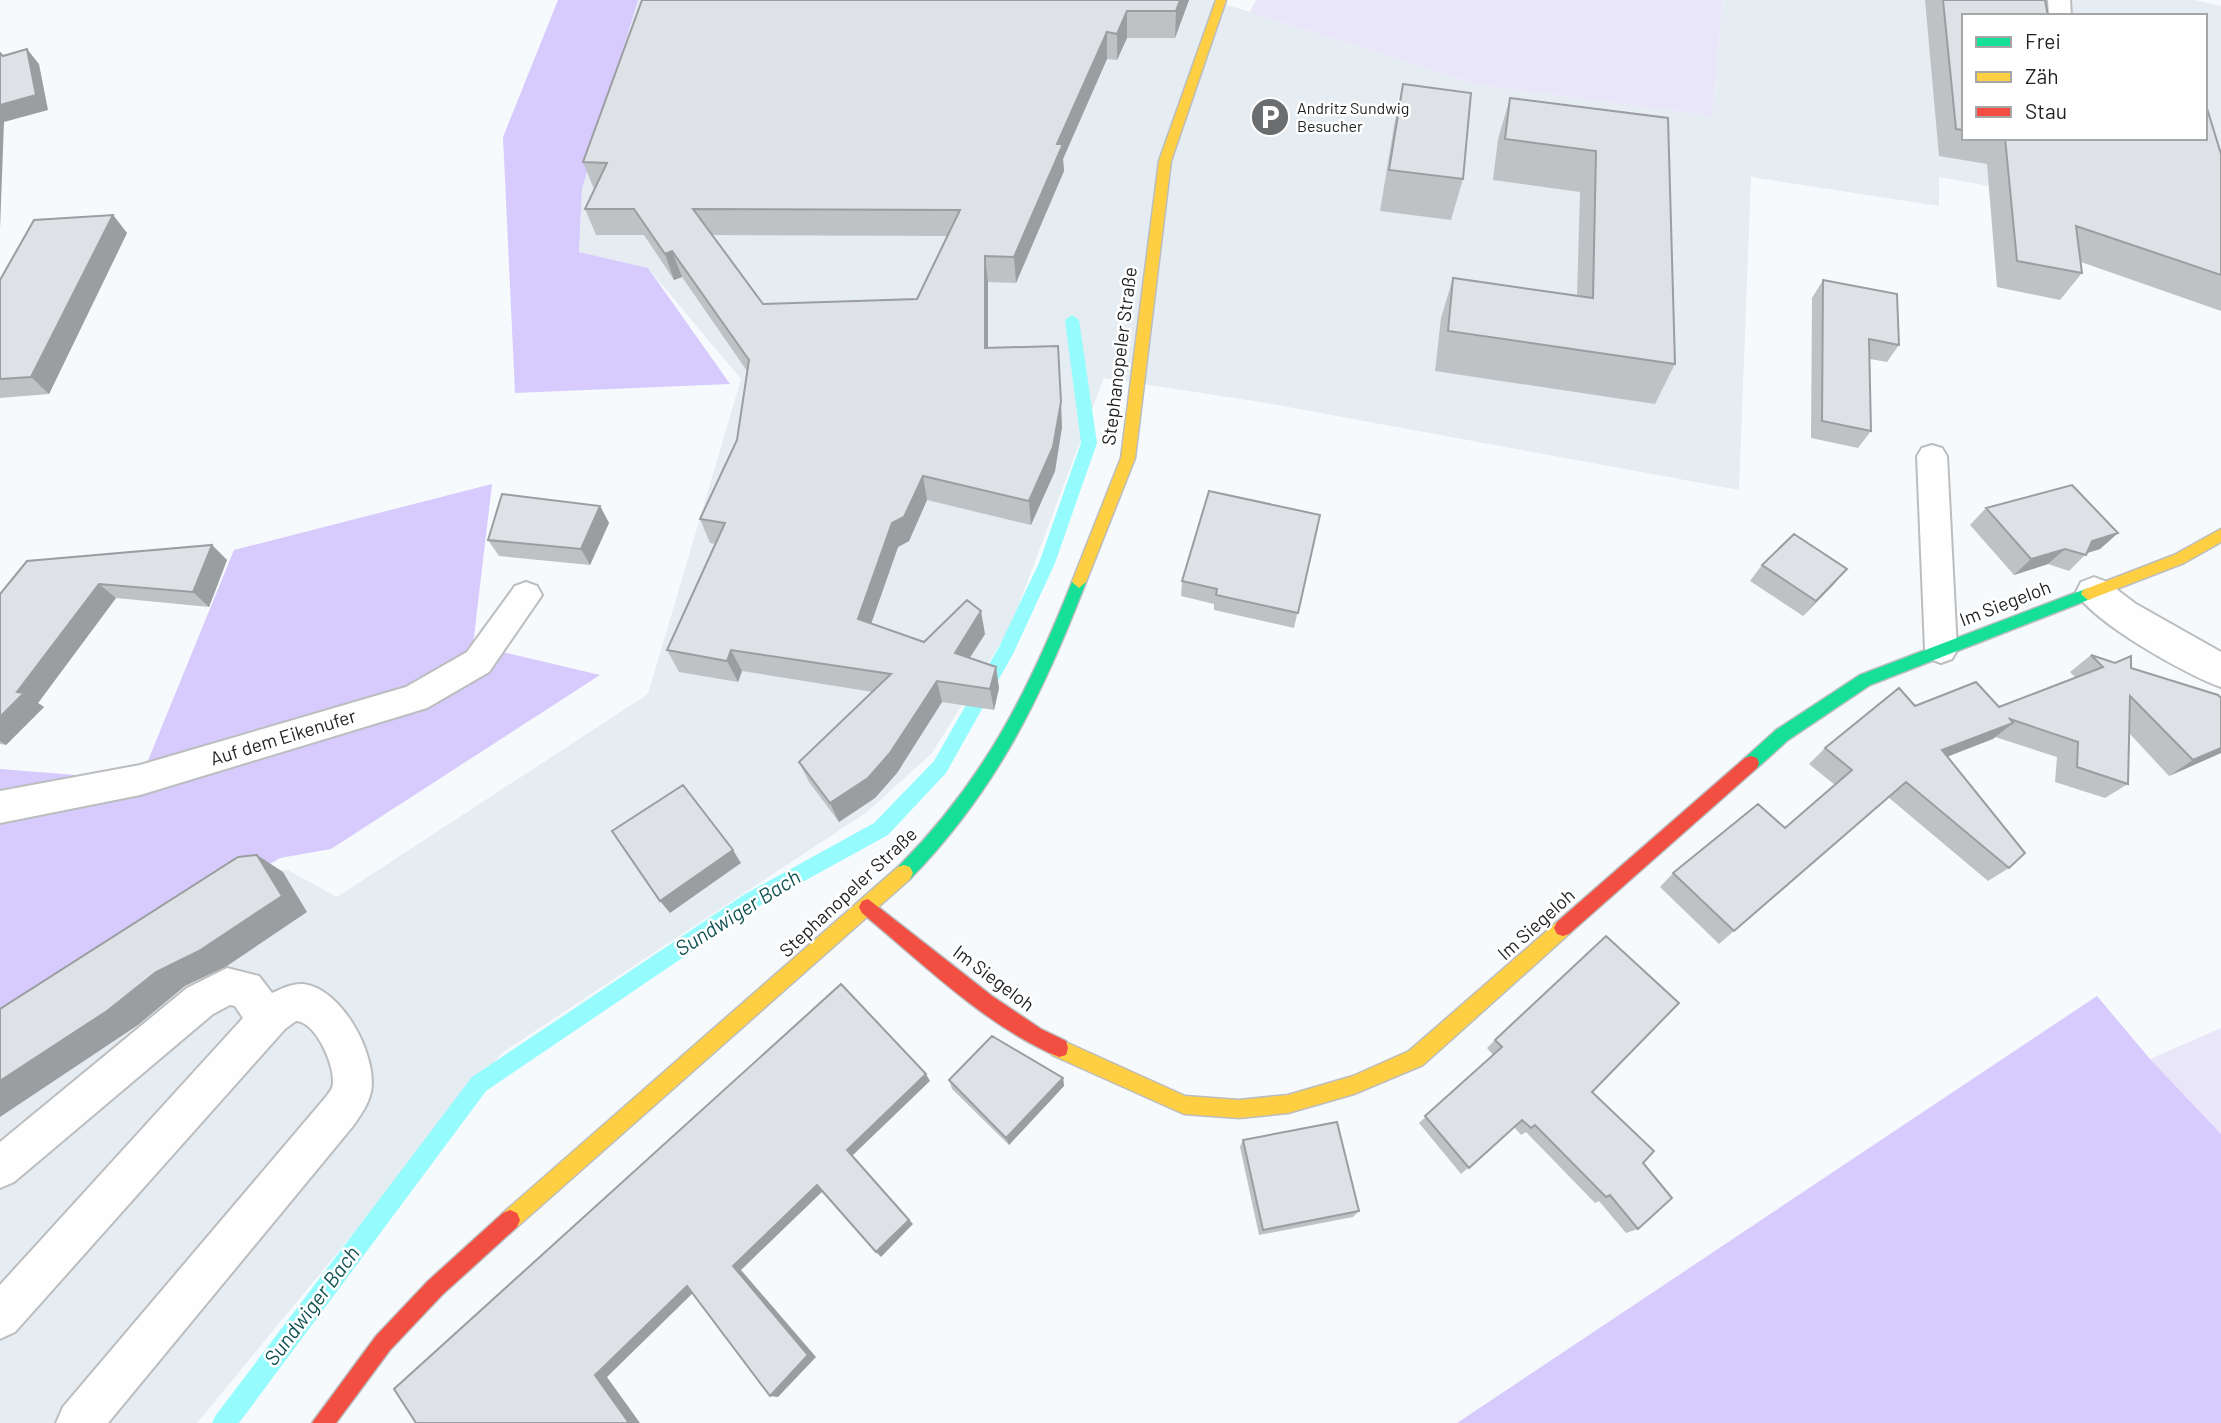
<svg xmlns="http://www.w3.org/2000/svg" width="2221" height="1423" font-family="Barlow,sans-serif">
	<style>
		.built { fill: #e5ecf2; fill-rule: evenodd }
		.green { fill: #e9e6fa }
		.forest { fill: #d6cbfc }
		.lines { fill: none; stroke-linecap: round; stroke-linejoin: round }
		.stream { fill: #95fbfc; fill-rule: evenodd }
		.lane-casing { stroke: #bbbdbf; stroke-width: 4 }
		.street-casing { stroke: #bbbdbf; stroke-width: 4 }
		.fast-casing { stroke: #bbbdbf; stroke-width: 3 }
		.slow-casing { stroke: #bbbdbf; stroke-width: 3 }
		.jam-casing { stroke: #bbbdbf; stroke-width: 3 }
		.lane { fill: #fefeff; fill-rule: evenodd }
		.street { fill: #fefeff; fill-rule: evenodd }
		.fast { fill: #16e098; fill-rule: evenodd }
		.slow { fill: #ffcf43; fill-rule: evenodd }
		.jam { fill: #f24e42; fill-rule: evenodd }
		.wall { fill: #bfc2c5; fill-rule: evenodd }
		.shaded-wall { fill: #9b9ea0 }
		.building { fill: #dee1e5; stroke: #9b9ea0; stroke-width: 2; fill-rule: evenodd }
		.labels { text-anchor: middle; stroke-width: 5; stroke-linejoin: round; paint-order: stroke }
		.far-poi-label { font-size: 16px; fill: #1f2122; stroke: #fff; text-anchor: start }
		.street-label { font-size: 19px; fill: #1f2122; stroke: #fff }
		.water-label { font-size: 21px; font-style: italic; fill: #135353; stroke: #fff }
	</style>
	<rect width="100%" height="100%" fill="#f7fafd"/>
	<!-- built -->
	<path class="built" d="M638 0H1212L1479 85 1712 116 1723 0H2195L2221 6V228L1939 177V206L1751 177 1739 490 1260 402 1104 378 1010 628 932 753 867 812 502 1053 197 1423H0V1022L258 871 288 870 337 897 648 694 741 379 648 268 579 252 582 189ZM1964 16H2205V138H1964Z"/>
	<!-- green -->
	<path class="green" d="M1256 0H1723L1712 116 1479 85 1250 12Z
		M2221 1028V1134L2150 1059Z"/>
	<!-- forest -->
	<path class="forest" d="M558 0H638L582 189 579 252 648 268 730 384 515 393 503 137Z
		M492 484 473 645 600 675 331 849 280 858 0 1022V769L140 780 234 550Z
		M2097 996 2150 1059 2221 1134V1423H1457Z"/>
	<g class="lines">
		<!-- stream -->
		<path class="stream" d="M1072 315 1079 320 1097 443 1055 563 1013 654 946 773 888 835 759 906 486 1091 239 1423H212L216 1415 472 1077 745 894 874 823 934 761 1000 645 1039 563 1081 443 1065 320Z"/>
		<!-- lane casing -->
		<g class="lane-casing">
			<path id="lane" d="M2048 0H2070L2071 16H2049Z
				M1932 445 1942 448 1947 456 1957 650 1952 659 1941 663 1930 659 1925 650 1917 456 1922 448Z
				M526 582 537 586 542 595 489 672 427 708 140 795 0 823V791L140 765 406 687 467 652 515 586Z
				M227 968 259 976 272 993C281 989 292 983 303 984 342 988 378 1056 371 1092 368 1105 360 1116 353 1126L108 1423H56L63 1407 325 1098C327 1095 330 1092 332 1088 338 1070 316 1021 296 1021L285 1029 15 1332 0 1339V1285L243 1018 235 1006 230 1005 213 1014 14 1182 0 1188V1142L187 988Z"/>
		</g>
		<!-- street casing -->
		<g class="street-casing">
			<path id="street" d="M2094 577 2107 582 2136 604 2221 652V687C2188 676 2091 621 2076 592L2081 582Z"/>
		</g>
		<!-- fast casing -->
		<g class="fast-casing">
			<path id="fast" d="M1079 576 1086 582C1042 696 996 791 910 879L904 881 898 879 895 873 898 867C983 782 1028 693 1072 582Z
				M2088 588 2093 590 2095 594 2093 598 1870 685 1788 740 1757 768 1751 770 1745 768 1743 763 1745 758 1776 730 1860 675Z"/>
		</g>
		<!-- slow casing -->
		<g class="slow-casing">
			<path id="slow" d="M1216 0H1226L1171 161 1135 458 1086 582 1079 588 1072 582 1121 458 1159 161Z
				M2221 529V542L2184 563 2088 600 2081 594 2083 590 2174 555Z
				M904 865 910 867 913 873 910 879 517 1227 510 1230 503 1227 500 1220 503 1213 898 867Z
				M1563 920 1569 922 1572 928 1569 934 1423 1065 1354 1094 1288 1113 1239 1118 1184 1114 1052 1055 1050 1048 1052 1041 1059 1039 1185 1096 1239 1100 1288 1095 1353 1076 1409 1051 1557 922Z"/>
		</g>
		<!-- jam casing -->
		<g class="jam-casing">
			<path id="jam" d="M1751 756 1757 758 1759 763 1757 768 1569 934 1563 936 1557 934 1554 928 1557 922 1745 758Z
				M868 899 992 996 1041 1029 1066 1041 1068 1048 1066 1055 1059 1057C985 1026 923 963 862 913L859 907 862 901Z
				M510 1210 517 1213 520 1220 517 1227 442 1295 390 1350 336 1423H312L376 1336 428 1281 503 1213Z"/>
		</g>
		<!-- lane -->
		<use href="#lane" class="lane"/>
		<!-- street -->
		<use href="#street" class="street"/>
		<!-- fast -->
		<use href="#fast" class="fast"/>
		<!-- slow -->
		<use href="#slow" class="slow"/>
		<!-- jam -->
		<use href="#jam" class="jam"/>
	</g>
	<!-- wall -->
	<path class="wall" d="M642 0H1189L1175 38H1127L1117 60 1107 59 1063 159 1064 171 1016 283 988 282V348L1062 427 1055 471 1031 525 927 500 909 541 898 547 871 624 924 642 985 634 970 658 996 667 999 688 994 710 942 702 897 773 875 798 839 822 809 782 799 762 873 692 742 671 738 682 679 672 667 650 716 544 710 543 700 519 737 440 747 371 682 277 674 280 644 235H596L585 209 594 189 583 162ZM712 235 947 236 917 299 763 304Z
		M1925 0H2045L1964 16V138H2205L2221 154V311L2081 262 2082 273 2060 300 1997 287 1987 164 1939 156Z
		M1403 84 1463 179 1451 220 1380 211 1394 126Z
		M1510 98 1668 118 1675 364 1655 404 1435 371 1441 318 1453 278 1577 296 1580 192 1493 180 1498 139Z
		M113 215 127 233 49 394 0 398V280Z
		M1823 280 1899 345 1887 362 1870 359 1871 431 1858 448 1811 438 1812 298Z
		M600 506 609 523 590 565 499 556 488 540Z
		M1986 508 2118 533 2100 549 2087 553 2069 571 2048 564 2014 575 1970 525Z
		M1320 515 1294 628 1214 610V604L1181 596 1182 581Z
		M212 545 227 560 209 607 116 598 38 703 44 707 6 745 0 744V594Z
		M1762 565 1834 584 1803 616 1750 581Z
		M2091 655 2131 668 2221 753 2169 776 2130 734 2128 784 2105 798 2055 782 2057 757 1995 737 1947 757 2009 868 1988 881 1888 797 1719 944 1660 887 1673 873 1785 828 1835 785 1809 764 1825 748 1915 706 1999 707 2076 678 2070 672Z
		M1495 1040 1592 1092 1643 1163 1638 1229 1626 1233 1599 1201 1595 1203 1526 1132 1521 1135 1514 1127 1461 1174 1419 1123 1493 1055 1487 1048Z
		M1063 1078 1064 1086 1009 1145 952 1089 949 1080Z
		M1243 1140 1359 1211 1353 1217 1259 1235 1240 1147Z"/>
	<!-- shaded-wall -->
	<path class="shaded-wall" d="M1180 0H1189L1175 38 1176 11Z
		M1127 11V38L1117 60V34Z
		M1107 32V59L1063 159 1064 171 1016 283 1014 257 1057 144Z
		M27 49 39 64 48 110 4 122 0 229V105Z
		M113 215 127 233 49 394 31 377Z
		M672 251 682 277 674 280 665 254Z
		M985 256 988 282V374L985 348Z
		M1061 402 1062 427 1055 471 1031 525 1029 501Z
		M923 476 927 500 909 541 898 547 865 641 858 619 892 523Z
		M600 506 609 523 590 565 581 549Z
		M2118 533 2100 549 2084 554 2092 541Z
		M212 545 227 560 209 607 193 592Z
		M2065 549 2048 564 2014 575 2031 559Z
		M1847 569 1834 584 1803 616 1816 601Z
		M99 584 116 598 38 703 44 707 6 745 0 741V717L17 692Z
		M981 611 985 634 959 674 955 653Z
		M731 650 742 671 738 682 727 661Z
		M996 667 999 688 994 710 990 689Z
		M937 681 942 702 897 773 875 798 839 822 830 803Z
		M2013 723 1993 739 1923 766 1942 750Z
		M2221 748V753L2169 776 2193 760Z
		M733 850 741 863 670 913 660 901Z
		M257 855 283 872 307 912 227 966 185 986 138 1025 0 1117V1081Z
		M926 1074 930 1081 852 1156 913 1224 881 1257 876 1252 847 1150Z
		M1063 1078 1064 1086 1009 1145 1006 1138Z
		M817 1185 824 1190 741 1270 816 1357 778 1397 770 1396 733 1266Z
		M687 1286 697 1289 607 1377 640 1423H629L595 1375Z"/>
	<!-- building -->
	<path class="building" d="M642 0H1180L1176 11H1127L1117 34 1107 32 1057 144H1063L1014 257 985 256V348L1058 346 1061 402 1053 447 1029 501 923 476 904 517 892 523 858 619 924 642 967 600 981 611 955 653 996 667 990 689 937 681 890 753 868 778 830 803 799 762 891 674 731 650 727 661 667 650 725 523 700 519 737 440 749 360 672 251 665 254 634 209H585L607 163 583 162ZM693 209 960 210 917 299 763 304Z
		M1943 0H2045L2048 16H1964V130L1956 129Z
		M27 49 36 95 0 105V53L3 56Z
		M1403 84 1471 93 1463 179 1389 170Z
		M1510 98 1668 118 1675 364 1448 331 1453 278 1593 298 1596 151 1505 139Z
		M2205 102 2221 154V275L2076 226 2082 273 2017 261 2005 138H2205Z
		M113 215 31 377 0 379V280L34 220Z
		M1823 280 1897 294 1899 345 1869 339 1871 431 1822 421Z
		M2072 485 2118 533 2092 541 2086 555 2065 549 2031 559 1986 508Z
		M1209 491 1320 515 1298 613 1216 595 1217 589 1182 581Z
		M502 494 600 506 581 549 488 540Z
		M1794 534 1847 569 1816 601 1762 565Z
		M212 545 193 592 99 584 17 692 24 693 0 717V594L27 561Z
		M2091 655 2115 663 2131 656V668L2218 695 2221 698V748L2193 760 2130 696 2128 784 2077 767 2078 742 2010 719 2013 723 1942 750 2025 853 2009 868 1906 782 1734 931 1673 873 1758 804 1785 828 1852 770 1825 748 1899 688 1915 706 1976 682 1999 707 2103 667Z
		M683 785 733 850 660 901 612 831Z
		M257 855 282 896 199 951 156 972 107 1011 0 1081V1009L238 857Z
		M1606 936 1679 1003 1592 1092 1654 1151 1643 1163 1672 1198 1638 1229 1610 1195 1606 1197 1535 1125 1531 1128 1522 1120 1469 1168 1425 1116 1502 1047 1495 1040Z
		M841 984 926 1074 847 1150 909 1220 876 1252 817 1185 733 1266 808 1355 770 1396 687 1286 595 1375 629 1423H416L394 1389Z
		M992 1036 1063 1078 1006 1138 949 1080Z
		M1337 1122 1359 1211 1263 1230 1243 1140Z"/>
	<!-- icons -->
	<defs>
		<g id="parking-disc" transform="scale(2.0125)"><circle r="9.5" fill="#6b6d6f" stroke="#fff"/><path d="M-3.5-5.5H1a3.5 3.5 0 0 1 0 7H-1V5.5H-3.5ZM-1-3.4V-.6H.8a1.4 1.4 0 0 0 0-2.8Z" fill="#fff"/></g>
	</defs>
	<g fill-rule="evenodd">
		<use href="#parking-disc" x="1270" y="117"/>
	</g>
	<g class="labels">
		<!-- far-poi labels -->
		<g class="far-poi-label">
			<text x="1297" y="114">Andritz Sundwig<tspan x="1297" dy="18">Besucher</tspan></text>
		</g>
		<!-- street labels -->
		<g class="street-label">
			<text transform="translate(1119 356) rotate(-83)" y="7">Stephanopeler Straße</text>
			<text transform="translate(2005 603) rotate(-21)" y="7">Im Siegeloh</text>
			<text transform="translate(283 737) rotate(-17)" y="7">Auf dem Eikenufer</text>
			<text transform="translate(848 892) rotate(-43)" y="7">Stephanopeler Straße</text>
			<text transform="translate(1536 924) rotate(-42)" y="7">Im Siegeloh</text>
			<text transform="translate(994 978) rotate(37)" y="7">Im Siegeloh</text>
		</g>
		<!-- water labels -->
		<g class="water-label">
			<text transform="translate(738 913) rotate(-32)" y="7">Sundwiger Bach</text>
			<text transform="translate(312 1306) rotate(-53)" y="7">Sundwiger Bach</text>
		</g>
	</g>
	<!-- legend -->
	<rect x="1962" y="14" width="245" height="126" fill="#ffffff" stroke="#a5a6a7" stroke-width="2"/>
	<rect x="1976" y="37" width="35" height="10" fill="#16e098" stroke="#a5a6a7" stroke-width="2"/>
	<text x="2025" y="49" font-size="21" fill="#1f2122">Frei</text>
	<rect x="1976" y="72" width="35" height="10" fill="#ffcf43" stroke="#a5a6a7" stroke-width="2"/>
	<text x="2025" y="84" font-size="21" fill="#1f2122">Zäh</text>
	<rect x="1976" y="107" width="35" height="10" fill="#f24e42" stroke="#a5a6a7" stroke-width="2"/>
	<text x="2025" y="119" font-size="21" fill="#1f2122">Stau</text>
</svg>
